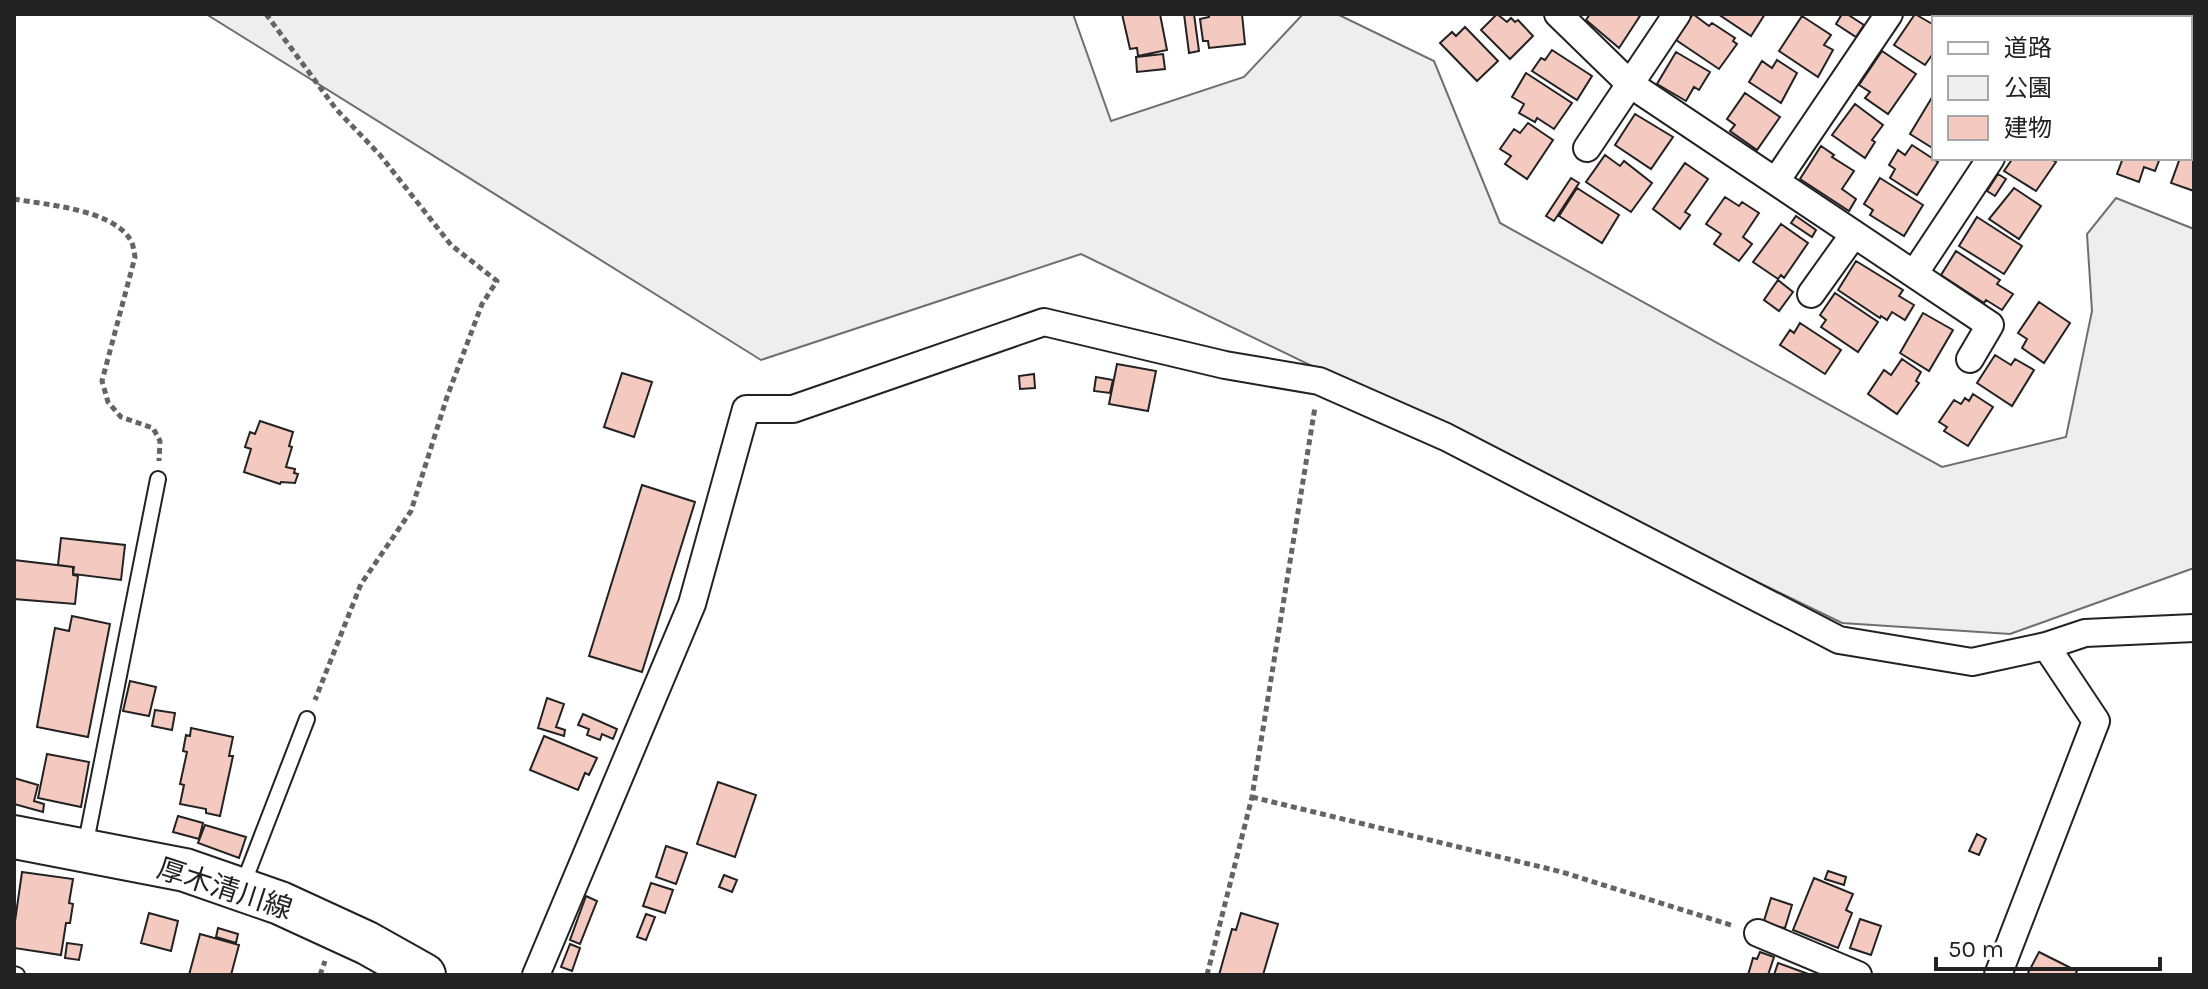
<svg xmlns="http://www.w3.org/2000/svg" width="2208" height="989" font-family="Karla,'Noto Sans JP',sans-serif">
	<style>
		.green { fill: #eee; stroke: #6f6f6f; stroke-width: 2 }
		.building { fill: #f3c9c0; stroke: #222; stroke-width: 2 }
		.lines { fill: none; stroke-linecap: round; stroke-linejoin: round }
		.lane-casing { stroke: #222; stroke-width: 18 }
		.street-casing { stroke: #222; stroke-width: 30 }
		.primary-casing { stroke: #222; stroke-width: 46 }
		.path { stroke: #646464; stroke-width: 5; stroke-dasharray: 6 4; stroke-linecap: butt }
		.lane { stroke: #fff; stroke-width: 14 }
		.street { stroke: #fff; stroke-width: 26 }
		.primary { stroke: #fff; stroke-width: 42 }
		.labels { text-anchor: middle; stroke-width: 6; stroke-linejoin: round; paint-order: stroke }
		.street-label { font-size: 28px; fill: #222; stroke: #fff }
	</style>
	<rect width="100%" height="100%" fill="#fff"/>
	<!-- green -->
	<path class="green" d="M206 14H1073L1111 121 1244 77 1303 14H1337L1434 61 1500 223 1942 467 2066 437 2092 311 2087 234 2116 198 2194 229V568L2010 634 1842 623 1081 254 761 360Z"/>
	<!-- building -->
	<path class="building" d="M1122 14H1160L1167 50 1138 56 1137 48 1130 49Z
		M1184 14H1194L1199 51 1189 53Z
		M1209 14H1242L1245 44 1209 48 1208 41H1203L1200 19 1209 17Z
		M1497 14 1507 22 1511 18 1515 22 1518 20 1533 36 1510 59 1481 30Z
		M1590 14H1636L1640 16 1619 48 1586 20Z
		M1693 14 1709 26 1712 23 1735 38 1733 41 1737 44 1719 69 1676 40Z
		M1718 14H1765L1751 36Z
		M1842 14H1847L1864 25 1856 37 1836 24Z
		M1915 14 1934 25V52L1925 65 1894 45Z
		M2080 14H2120L2125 16V18H2079Z
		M1802 16 1831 35 1824 45 1833 50 1818 77 1779 51Z
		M1465 27 1498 61 1477 81 1440 43 1452 32 1456 36Z
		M1552 50 1592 76 1577 100 1532 71 1541 58 1545 60Z
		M1882 51 1916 74 1888 114 1865 98 1870 92 1859 85Z
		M1676 52 1710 72 1699 90 1694 87 1686 101 1657 84Z
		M1163 54 1165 69 1137 72 1136 57Z
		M1777 60 1797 73 1781 103 1749 82 1762 61 1772 68Z
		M1526 73 1572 103 1554 129 1537 118 1535 122 1519 113 1524 104 1512 97Z
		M1745 93 1780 117 1757 150 1730 131 1735 125 1727 119Z
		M1934 94V149L1910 134Z
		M1855 104 1883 125 1872 140 1875 142 1865 158 1832 135Z
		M1635 114 1673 137 1651 169 1615 145Z
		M1528 123 1553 140 1527 179 1505 164 1511 156 1500 149 1514 129 1520 133Z
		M2190 132 2194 133V191L2171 183 2180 158H2190Z
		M1912 145 1938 162 1917 195 1890 178 1895 169 1889 165 1898 150 1905 155Z
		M1821 146 1834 155 1832 157 1854 171 1842 189 1856 199 1849 211 1800 179Z
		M1605 155 1620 166 1624 161 1652 183 1631 212 1586 182Z
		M2013 158H2049L2056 162 2036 191 2004 171Z
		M2123 158H2160L2155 171 2144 167 2139 182 2117 174Z
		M1685 163 1708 179 1685 212 1690 215 1680 229 1653 209Z
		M1998 174 2006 179 1995 196 1987 191Z
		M1571 178 1579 183 1554 221 1546 216Z
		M1880 178 1923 205 1904 236 1870 215 1873 210 1864 204Z
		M1577 188 1619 215 1602 243 1559 216Z
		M2014 188 2041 206 2019 239 1989 219Z
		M1725 197 1739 206 1742 202 1759 213 1743 237 1752 244 1739 261 1714 244 1721 234 1706 224Z
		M1796 216 1816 230 1812 237 1791 223Z
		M1977 217 2022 246 2004 274 1959 246Z
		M1781 224 1808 243 1784 278 1781 275 1778 279 1753 262Z
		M1956 251 2000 280 1997 284 2013 294 2002 310 1986 300 1984 303 1941 275Z
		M1856 261 1903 290 1899 296 1914 305 1905 320 1892 312 1887 320 1881 316 1880 318 1838 290Z
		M1778 280 1793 292 1779 311 1764 300Z
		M1835 293 1878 322 1858 352 1821 327 1826 320 1820 315Z
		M2039 302 2070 323 2044 363 2022 348 2027 339 2018 333Z
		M1923 313 1953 330 1929 371 1900 353Z
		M1800 323 1841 350 1825 374 1780 345 1790 330 1794 333Z
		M1995 355 2011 365 2015 359 2034 370 2012 406 1977 383Z
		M1902 359 1921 372 1916 381 1919 383 1897 414 1868 394 1884 370 1891 375Z
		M1117 364 1156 371 1148 411 1109 404Z
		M622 373 652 382 634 437 604 427Z
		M1034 374 1035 388 1020 389 1019 376Z
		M1096 377 1113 380 1110 393 1094 391Z
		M1973 394 1993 407 1968 446 1944 431 1947 427 1939 422 1954 400 1961 404 1965 398 1969 401Z
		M260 421 293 432 289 446 292 447 286 467 295 469 294 473 298 474 295 483 281 482 280 484 244 472 251 449 245 447 250 432 255 434Z
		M642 485 695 502 642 672 589 656Z
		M61 538 125 545 121 580 73 574 74 567 58 565Z
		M14 560 73 567V575L78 576 75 604 14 599Z
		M72 616 110 624 88 737 37 727 55 628 69 631Z
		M130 681 156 687 149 716 123 711Z
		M547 698 564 704 556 727 565 730 564 736 538 728Z
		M155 710 175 713 172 730 152 726Z
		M583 714 617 729 613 739 602 734 600 740 587 735 589 729 578 725Z
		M191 728 233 737 229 756H233L220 816 206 813V809L180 804 184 785 180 784 187 752 183 751 186 735 190 736Z
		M544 736 597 758 589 775 585 773 578 790 530 770Z
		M47 754 89 762 81 807 38 798Z
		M14 778 38 785 34 801 44 804 43 812 14 804Z
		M718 782 756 795 735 857 697 844Z
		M178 816 203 823 199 839 173 832Z
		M205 825 246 837 239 858 198 843Z
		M1977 834 1986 839 1979 855 1969 851Z
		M666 846 687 853 676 884 656 877Z
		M1828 871 1846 877 1844 885 1825 879Z
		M22 872 73 879 69 903 73 904 70 923H66L61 955 14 948V928Z
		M724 875 737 880 732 892 719 887Z
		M1814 878 1853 894 1846 910 1852 913 1838 948 1793 930Z
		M651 883 673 890 665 913 643 906Z
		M586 896 597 901 580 944 570 940Z
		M1771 898 1792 905 1785 928 1763 924Z
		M149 913 178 921 171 951 141 943Z
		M1241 913 1278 924 1263 975H1219L1232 929 1236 930Z
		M646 914 655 917 646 940 637 937Z
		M1860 919 1881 926 1871 955 1850 948Z
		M218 928 238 934 236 943 216 937Z
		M200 934 239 945 231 975H189Z
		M67 943 82 945 79 960 65 958Z
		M570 944 580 948 572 971 561 967Z
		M1760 952 1774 957 1768 975H1748L1753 958 1757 959Z
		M2039 952 2077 971 2075 975H2027Z
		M1778 963 1811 975H1774Z"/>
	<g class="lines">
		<!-- lane casing -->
		<g class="lane-casing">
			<path id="lane" d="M85 847 158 479
				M242 887 307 719
				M14 974 17 975"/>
		</g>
		<!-- street casing -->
		<g class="street-casing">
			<path id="street" d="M1558 14 1630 84 1990 325 1970 359
				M2025 14 2029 18
				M2060 18 2061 14
				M2190 96 2194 98
				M1587 148 1677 14
				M1776 181 1889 14
				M1914 274 1991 158
				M1811 294 1854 234
				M1758 933 1858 975
				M536 975 692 604 746 409H793L1044 322 1225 365 1319 381 1446 437 1839 640 1972 662 2046 646 2085 633 2194 628
				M1998 975 2096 721 2046 646"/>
		</g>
		<!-- primary casing -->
		<g class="primary-casing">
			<path id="primary" d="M14 837 185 870 280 903 367 943 424 975"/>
		</g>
		<!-- path -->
		<path class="path" d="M266 14 336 109 380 155 451 245 497 281 482 304 447 397 411 511 361 584 315 700
			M14 199C47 205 110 209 130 239 133 243 134 251 135 257L102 381 108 402 121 417 153 428 160 441 159 461
			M1252 797 1562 872 1734 926
			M320 975 325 961
			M1207 975 1252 797 1315 407"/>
		<!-- lane -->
		<use href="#lane" class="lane"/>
		<!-- street -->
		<use href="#street" class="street"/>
		<!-- primary -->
		<use href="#primary" class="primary"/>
	</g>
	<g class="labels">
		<!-- street labels -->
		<g class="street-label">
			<text transform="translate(225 888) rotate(18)" y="10">厚木清川線</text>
		</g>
	</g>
	<!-- border -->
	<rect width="2208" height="989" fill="none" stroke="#222222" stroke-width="32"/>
	<!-- legend -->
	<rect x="1932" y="16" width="260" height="144" fill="#ffffff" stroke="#a7a7a7" stroke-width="2"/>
	<rect x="1948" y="42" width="40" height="12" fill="#ffffff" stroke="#a7a7a7" stroke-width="2"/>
	<text x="2004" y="56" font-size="24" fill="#222222">道路</text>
	<rect x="1948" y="76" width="40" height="24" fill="#eeeeee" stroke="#a7a7a7" stroke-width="2"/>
	<text x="2004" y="96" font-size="24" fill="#222222">公園</text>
	<rect x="1948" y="116" width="40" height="24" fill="#f3c9c0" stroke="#a7a7a7" stroke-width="2"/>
	<text x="2004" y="136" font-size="24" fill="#222222">建物</text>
	<!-- scale -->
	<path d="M1936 957v12h224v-12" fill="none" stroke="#222222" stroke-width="4"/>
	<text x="1948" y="957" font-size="24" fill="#222222" stroke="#ffffff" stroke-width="6" paint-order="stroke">50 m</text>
</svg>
